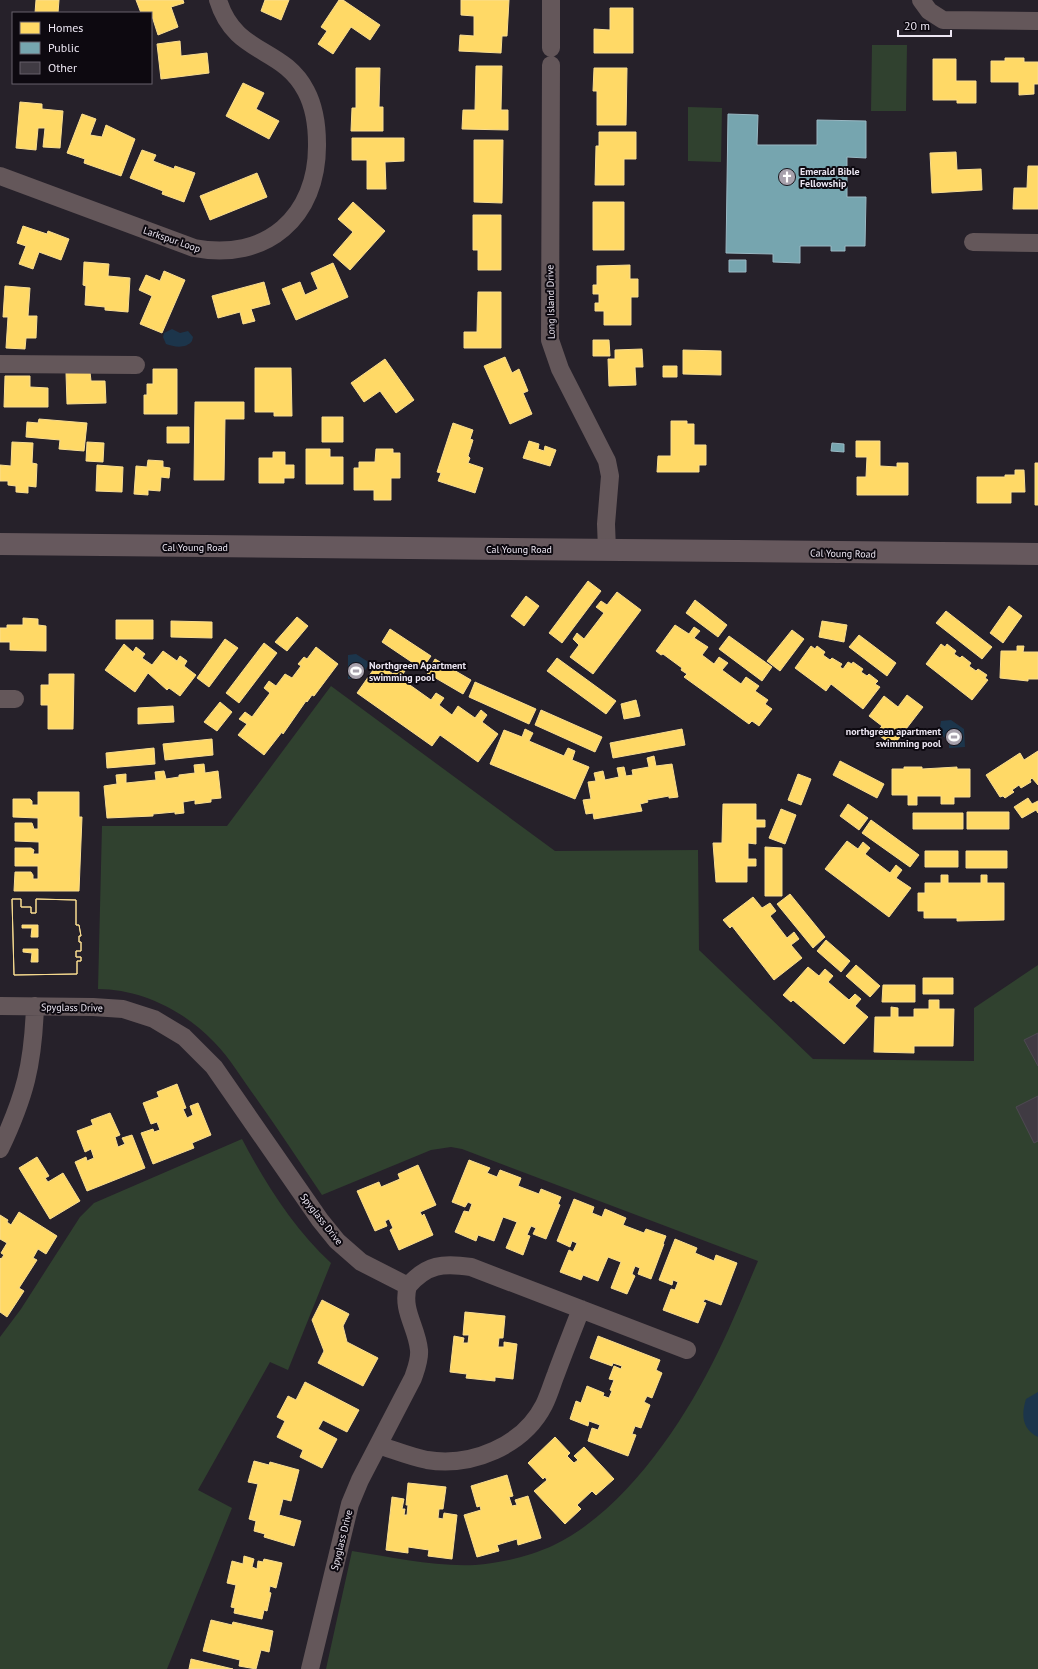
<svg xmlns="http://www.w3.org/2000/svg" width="1038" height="1669" font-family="'PT Sans',sans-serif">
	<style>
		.green { fill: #30412f }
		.water { fill: #1c354b }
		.homes { fill: #ffd966; stroke: #f9dd90; fill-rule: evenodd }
		.public { fill: #76a5af; stroke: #99b8c3 }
		.building { fill: #403b43; stroke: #4e4a52 }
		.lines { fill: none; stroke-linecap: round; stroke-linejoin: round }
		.minor { stroke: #64575a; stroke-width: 18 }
		.major { stroke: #66585d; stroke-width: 22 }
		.labels { text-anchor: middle; stroke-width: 4; stroke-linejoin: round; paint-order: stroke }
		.poi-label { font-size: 10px; font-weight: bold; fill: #ece6f2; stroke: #0d0910; text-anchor: start }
		.street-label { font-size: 10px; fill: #ece6f2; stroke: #0d0910 }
	</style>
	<rect width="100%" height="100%" fill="#26212a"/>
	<!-- green -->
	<path class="green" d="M872 45H907L906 111H871Z
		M688 107 722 108 721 162 688 161Z
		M331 686 555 851 698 850 699 950 813 1059 974 1061V1008L1038 965V1669H326L352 1551C392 1557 435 1567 475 1565 501 1563 531 1556 554 1545 626 1510 684 1422 718 1352 733 1322 745 1291 758 1261L462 1149 451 1147 431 1150 322 1195C300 1163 279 1130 256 1098 242 1079 230 1058 214 1042 185 1011 141 989 98 989L102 826H227Z
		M242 1139C265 1183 294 1229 331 1263L288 1370 270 1362 198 1490 232 1508 167 1669H0V1337L21 1309 80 1217 94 1203Z"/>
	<!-- water -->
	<path class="water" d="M172 329 180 333 188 331 193 337 192 341C186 349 174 347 166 344L163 337 164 333Z
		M356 654 370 663 359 679H348V655Z
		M951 720 964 729 965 747 949 748V741L939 733 941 721Z
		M1038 1392V1437C1022 1429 1021 1415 1026 1399Z"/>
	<!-- homes -->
	<path class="homes" d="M36 0H59L58 13H35Z
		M136 0H183L184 3 171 7 178 27 158 35 151 13H141Z
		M265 0H289L281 20 261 11Z
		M339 0H343L380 25 370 40 351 27 333 54 318 44 327 31 321 27Z
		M461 0H509L507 36H502L501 53 459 51 460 35 474 36V16L461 15Z
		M610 8H633V53H594V29L610 30Z
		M180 41 181 56 207 53 209 73 161 79 157 44Z
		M1005 58H1024V62H1038V84H1034V94L1019 95V82H991V61H1005Z
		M933 59H956V81H976V103H957V100H933Z
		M476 66H502L501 110H508V130L462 129 463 110H475Z
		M356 68H380L379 107H383V131H351L352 108H356Z
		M594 68H627L626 125H597V91H593Z
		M243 83 264 93 256 109 279 121 269 139 226 116Z
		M20 102 42 104V109L63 111 60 148 43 147 45 128H38L36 150 16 148Z
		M82 114 96 119 90 135 102 137 106 125 135 139 121 176 84 163 85 159 67 153Z
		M599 132H636V159H624V185H595L596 146H599Z
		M352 138H404V161L385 162 386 189H367V160H352Z
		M474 140H503L502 203 474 202Z
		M142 150 156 155 153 161 174 169 175 166 195 173 184 202 162 194 163 191 130 178Z
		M956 152 957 170 981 169 982 190 932 193 930 153Z
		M1028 166H1038V209H1013L1014 188H1027Z
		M257 173 267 197 210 220 200 196Z
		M353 202 385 231 350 270 333 255 353 232 338 219Z
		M593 202H624V250H593Z
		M473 215H501V270H478V250H473Z
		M23 226 47 234 48 231 69 239 61 260 39 252 33 269 19 264 26 246 17 243Z
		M84 262 109 264 108 276 130 278 128 312 105 310V307L85 305 86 286 83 285Z
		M333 263 348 297 296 320 282 289 300 282 305 295 318 289 311 273Z
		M630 265V279H638V297H631V325H604V311H595V303H599V294H593V285H597V266Z
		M164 271 185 280 162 333 140 324 152 296 139 290 146 275 160 281Z
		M264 282 270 304 251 309 255 321 243 324 240 312 218 318 212 296Z
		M5 286 30 288 28 316H37L36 338H26L25 349 6 348 8 317H3Z
		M478 292H501V348H464V332H477Z
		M593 340H609L610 356H593Z
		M642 349 643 367H635L636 385 609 386 608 359H615V350Z
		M683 350 721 351V375L683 374Z
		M505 357 512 373 519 369 528 391 523 393 532 414 510 424 484 366Z
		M385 359 414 400 396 413 380 391 364 402 351 383Z
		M663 366H677V377H663Z
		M255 368H291L292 416H274V412H255Z
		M153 369H177V414H144V395H147V384H153Z
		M90 372 91 381H105L106 403 67 404 66 373Z
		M5 376H30V387L48 388V407H4Z
		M195 402H244V419H225L224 480H194Z
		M322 417H343V442H322Z
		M39 419 87 423 84 451 59 449 60 440 26 437 27 422 38 423Z
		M671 421H687V424H694V445H706V465H699V472H657L658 456H671Z
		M453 423 473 430 470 439 473 440 468 456 470 458 468 463 483 468 475 493 438 481 441 473 437 472Z
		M167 427H189V443H167Z
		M529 441 539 444 538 449 544 451 545 446 556 450 550 466 523 458Z
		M856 441H880V466L897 467V463H908V495H857V477H866L867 457H856Z
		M12 442 33 443 32 463 37 464 36 487 28 486V493L16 492V486L8 485V481H0V465L11 466Z
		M87 442 104 443 103 462 86 461Z
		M306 449H330V457H343V484H306Z
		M376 449H393V453H400V478H391V500H374V490H354V468H359V462H375Z
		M273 452H285V465H294V478H284V483H259V458H273Z
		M148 460 163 461V467L170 468 169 478 161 477 160 491 148 490V495L134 494 136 466 147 467Z
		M1035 463H1038V505H1035Z
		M97 465 123 467 122 492 96 491Z
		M1015 470H1024L1025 492H1011V503H977V477H1005V475H1015Z
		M588 581 601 591 562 643 549 633Z
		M617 592 641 610 593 674 570 657 579 645 573 639 577 633 584 639 604 613 596 607 601 601 607 605Z
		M526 596 539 606 524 626 511 616Z
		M695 600 727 625 718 637 686 613Z
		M1009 606 1022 616 1003 643 990 633Z
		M946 611 992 647 982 659 936 623Z
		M297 617 308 626 287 651 275 642Z
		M23 618 38 619V625L46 626V651L10 650V642H0V628H7V625H23Z
		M116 620H153V639H116Z
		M171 621 212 622V638L171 637Z
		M822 621 847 625 844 642 819 637Z
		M675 625 689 634 694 627 700 631 694 638 708 647 702 655 714 664 719 657 728 663 722 670 741 684 746 677 759 686 755 691 768 700 765 704 772 709 759 726 752 721 749 724 684 677 687 674 681 670 682 668 663 654 661 655 656 651Z
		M390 629 431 656 422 669 382 642Z
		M792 630 804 639 780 671 767 661Z
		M859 635 896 663 887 676 849 647Z
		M729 636 772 667 762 681 719 649Z
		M225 639 238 648 209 687 197 678Z
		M264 643 277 653 239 703 226 693Z
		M124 644 133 652 136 647 145 654 142 658 152 665 163 651 177 661 180 656 187 661 184 666 196 675 180 696 169 688 167 690 148 673 135 692 105 670Z
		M941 644 945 647 947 644 956 651 954 654 960 658 962 656 971 663 969 666 976 671 978 669 987 675 985 678 988 680 972 700 926 664Z
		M811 646 815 649 817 646 825 652 823 655 830 660 832 658 842 664 840 667 843 669 848 662 852 664 853 662 863 669 861 672 867 676 869 674 878 681 875 684 880 687 863 709 831 684 826 691 795 668Z
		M1017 646H1024L1023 652H1038V679H1028V681L1000 678 1001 651H1017Z
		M316 647 338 664 314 696 312 695 307 702 306 701 283 734 282 732 264 755 238 735 247 724 239 719 245 712 252 717 270 693 264 688 269 681 276 686 285 674 292 678 301 666 298 664 304 657 307 659Z
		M557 658 616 701 606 714 547 671Z
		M435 659 471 680 463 694 427 673Z
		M378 663 393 674 399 667 405 671 400 678 431 700 436 693 444 698 439 705 452 715 458 706 475 718 481 710 487 715 482 722 498 734 478 762 440 735 432 746 357 693Z
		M49 674H74L73 729H48V705H41V685H49Z
		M475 682 536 709 529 724 469 697Z
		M907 695 923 707 893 746 876 733 882 726 869 716 884 696 898 707Z
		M636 700 640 716 624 719 621 704Z
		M220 702 232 712 217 731 204 722Z
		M173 706 174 722 138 724V708Z
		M541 710 602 737 595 752 535 725Z
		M525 729 533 733 529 741 564 756 568 748 575 751 572 760 589 767 575 799 490 764 504 730 522 737Z
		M682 729 685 745 613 758 610 743Z
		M212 739 213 755 165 760 163 744Z
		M154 748 155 764 107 768 106 753Z
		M1038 751V785L1032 778 1030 780 1031 782 1021 788 1019 785 1012 790 1014 792 1005 798 1003 796 1000 797 986 775 1020 753 1024 760Z
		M654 756 656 766 672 764 678 797 669 798V796L647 800 648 802 640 804 642 811 594 819 593 813 586 814 583 800 591 799 588 782 596 781 594 773 603 771 605 780 619 777 617 768 624 767 626 776 633 775 632 770 649 767 647 758Z
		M840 761 884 784 877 798 833 775Z
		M204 764 205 773 218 771 221 798 211 799V802L195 804V800L183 802 184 813 175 814V812L153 814V816L107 818 104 786 117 784 116 775 126 774V783L156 780 155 772 164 771 166 779 179 777V775L195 773 194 765Z
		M904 767H922V769L957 767V769H970V797H954V804H941V796H917V805H908V795H892V769H904Z
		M798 774 811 779 801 805 788 800Z
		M38 792H79V817H82L79 891H14L15 872H31L33 875V879H38V866H15V848H31L34 850 33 854H39V842L15 841V823H32L34 829H38V818L13 817V799H30L32 801V805H38Z
		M1028 798 1032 804 1038 801V813L1036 810 1022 818 1014 807Z
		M723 804H756V820H765V827H756V844L748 843V859H756V866H747V882H716L713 843H722Z
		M848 804 868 818 859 830 840 816Z
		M781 809 796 815 785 844 769 838Z
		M967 812H1009V829H967Z
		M913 813H963V829H913Z
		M871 820 919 855 910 867 862 833Z
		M847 841 858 849 863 842 870 848 865 854 890 873 896 865 902 870 896 878 911 888 889 917 825 869Z
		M765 847 782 848V896H765Z
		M925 851H958V867H925Z
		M966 851H1007V868H966Z
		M941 875H948V883H981V875H987V883H1004V920L957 921V918H924V911H918V893H925V883H941Z
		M790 894 825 937 813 948 777 904Z
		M753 897 762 908 770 903 776 911 770 916 787 938 794 932 799 939 791 945 802 958 774 980 732 926 730 928 723 920Z
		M12 899H21V907H31V913H36V899L76 900V925H79L81 936H79V942H81V951H76V957H81V961H77V974L14 975ZM22 925H38V937H31L32 928H22ZM23 949H38V962H31L32 953 23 952Z
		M12 899H21V907H31V913H36V899L76 900V925H79L81 936H79V942H81V951H76V957H81V961H77V974L14 975Z
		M826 940 850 961 841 972 817 951Z
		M856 965 880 986 870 997 846 976Z
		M808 967 819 976 825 969 833 976 828 982 849 1000 855 994 861 999 855 1006 868 1017 844 1044 793 1000 791 1002 783 995Z
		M923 978H953V994H923Z
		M883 985H915V1002H882Z
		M929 1000H939V1009H954L953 1046H914V1053L874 1052 875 1017H891V1007L898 1008V1017H914V1009H929Z
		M177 1084 186 1108 183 1109 187 1118 193 1115 190 1106 198 1103 211 1135 192 1143 194 1148 153 1164 141 1133 153 1129 154 1132 160 1130 157 1122 151 1124 143 1103 159 1097 157 1092Z
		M110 1113 120 1135 115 1137 118 1147 125 1144 122 1138 132 1135 145 1168 87 1191 75 1162 86 1157 87 1161 94 1158 91 1149 85 1152 77 1131 93 1125 91 1120Z
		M37 1157 49 1176 45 1178 48 1182 63 1173 80 1201 50 1219 19 1168Z
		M469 1160 490 1168 487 1173 497 1177 500 1170 521 1178 518 1186 539 1194 541 1189 561 1197 558 1204 560 1205 546 1239 533 1234 536 1228 531 1226 527 1235 530 1236 523 1255 506 1248 517 1222 503 1217 494 1241 478 1235 476 1241 455 1232 464 1211 469 1212 472 1204 468 1202 465 1207 452 1202Z
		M418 1165 436 1205 420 1212 422 1216 424 1214 433 1235 399 1250 390 1230 393 1228 389 1219 385 1221 387 1226 375 1231 357 1191 379 1182 381 1187 400 1179 398 1174Z
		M574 1199 594 1207 592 1213 602 1217 605 1209 626 1218 623 1225 644 1233 646 1229 666 1236 663 1244H664L651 1279 638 1274 640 1268 635 1266 632 1274 635 1276 627 1294 611 1288 621 1262 608 1257 598 1281 583 1275 581 1280 560 1272 569 1250 573 1252 577 1243 572 1241 570 1247 557 1241Z
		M19 1212 57 1236 46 1254 38 1249 33 1258 37 1260 19 1288 24 1291 7 1317 0 1312V1258L1 1259 4 1255 1 1253 7 1243 0 1239V1215L8 1220 7 1222 11 1225Z
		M675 1239 697 1248 695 1253 714 1261 716 1255 737 1263 721 1305 705 1299 703 1302 706 1303 698 1323 663 1310 671 1289 675 1290 678 1282 673 1280 672 1285 659 1280Z
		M322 1300 349 1314 343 1326 347 1342 378 1358 363 1386 318 1363 324 1351 312 1320Z
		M465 1312 505 1316 503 1338H499L498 1347H504V1342L517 1344 513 1379 495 1377V1381L466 1378 467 1374 450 1372 454 1336 464 1338 463 1343H468L469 1335H463Z
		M598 1336 660 1360 656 1370 662 1373 652 1398 647 1396 644 1402 650 1405 641 1428 635 1426 632 1434 636 1435 628 1456 588 1441 592 1428 598 1430 600 1425 589 1421 588 1426 570 1419 576 1401 581 1403 587 1386 604 1393 603 1396 609 1398 612 1391 610 1390 614 1380 609 1379 614 1366 621 1369 622 1366 613 1363 612 1366 590 1358Z
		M305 1382 359 1410 347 1432 323 1420 318 1429 337 1439 322 1468 300 1457 303 1450 277 1437 285 1421 277 1417 288 1396 296 1400Z
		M555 1437 570 1453 567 1456 574 1463 578 1460 574 1456 584 1447 614 1479 596 1495 592 1491 577 1505 581 1509 565 1524 534 1491 547 1480 545 1477 543 1479 528 1463Z
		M254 1461 269 1465 270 1462 299 1470 291 1501 283 1499 279 1515 301 1521 294 1546 264 1537 265 1534 254 1531 256 1521 249 1519 258 1484 248 1482Z
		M507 1475 513 1496 509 1497 512 1506 517 1505 515 1500 528 1496 541 1538 518 1545 517 1539 497 1545 499 1551 477 1557 464 1515 481 1510 480 1506 477 1507 471 1486Z
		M408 1483 446 1487 443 1509H439L438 1518 443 1519 444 1513 457 1515 452 1559 428 1556 429 1550 408 1547V1553L386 1550 392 1497 404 1499 402 1509H405L404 1515H407L408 1505H406Z
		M244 1556 254 1559 252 1567 257 1569 258 1561 263 1562 264 1559 282 1563 276 1588 270 1586 269 1592 271 1593 267 1611 264 1610 262 1619 234 1613 235 1608 231 1607 236 1585 227 1583 232 1561 243 1564Z
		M211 1620 232 1625 233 1622 273 1631 269 1652 261 1650 256 1669 239 1666 240 1660 203 1651Z
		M191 1659 233 1669H189Z"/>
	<!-- public -->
	<path class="public" d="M728 114 758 115 757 145H817V120L866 121V158L847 157V197H866L865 246H845V251H831V246H800V263L773 262V254L726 253Z
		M729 260H746V272H729Z
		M832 443 844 444V452L831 451Z"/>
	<!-- building -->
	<path class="building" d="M1038 1033V1066L1024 1040Z
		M1038 1096V1141L1034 1143 1016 1107Z"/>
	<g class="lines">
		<!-- minor -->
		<path class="minor" d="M551 0V48
			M921 0 929 11 943 20 1038 21
			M551 65 550 340 560 369 607 461 610 476 606 524 607 550
			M0 176 194 248C266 262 318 217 317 144 317 126 315 108 306 91 283 46 235 56 218 0
			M973 242 1038 243
			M0 364 136 365
			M0 699H15
			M0 1006 93 1007 123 1009 154 1019 184 1037 214 1067 320 1220 337 1241 361 1262 408 1286C401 1310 417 1327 419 1350 420 1360 416 1369 413 1378L360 1480 350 1504 310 1669
			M0 1149C25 1096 33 1065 35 1006
			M408 1286C427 1264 443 1263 471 1267L687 1350
			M378 1445C394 1450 411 1457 427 1460 472 1467 523 1446 544 1405 549 1395 552 1384 556 1374 564 1352 573 1330 581 1309"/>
		<!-- major -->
		<path class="major" d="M0 544 1038 554"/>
	</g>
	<!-- icons -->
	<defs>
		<g id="church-disc" transform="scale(0.9)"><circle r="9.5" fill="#a7a1ac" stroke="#0d0910"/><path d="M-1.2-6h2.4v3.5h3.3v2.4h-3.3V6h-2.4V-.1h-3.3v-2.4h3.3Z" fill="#fff"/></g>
		<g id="stadium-disc" transform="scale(0.9)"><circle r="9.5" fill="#a7a1ac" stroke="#0d0910"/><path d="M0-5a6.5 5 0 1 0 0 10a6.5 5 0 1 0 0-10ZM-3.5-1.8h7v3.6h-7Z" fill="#fff"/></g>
	</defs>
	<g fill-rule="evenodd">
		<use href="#church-disc" x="787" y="177"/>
		<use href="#stadium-disc" x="356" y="671"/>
		<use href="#stadium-disc" x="954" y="737"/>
	</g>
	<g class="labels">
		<!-- poi labels -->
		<g class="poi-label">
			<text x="800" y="175">Emerald Bible<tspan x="800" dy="12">Fellowship</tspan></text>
			<text x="369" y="669">Northgreen Apartment<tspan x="369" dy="12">swimming pool</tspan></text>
			<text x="941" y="735" text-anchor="end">northgreen apartment<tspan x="941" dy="12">swimming pool</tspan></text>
		</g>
		<!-- street labels -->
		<g class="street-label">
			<text transform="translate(172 239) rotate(19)" y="4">Larkspur Loop</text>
			<text transform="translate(550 302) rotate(-91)" y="4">Long Island Drive</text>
			<text x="195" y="551">Cal Young Road</text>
			<text x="519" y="553">Cal Young Road</text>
			<text transform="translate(843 553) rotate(1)" y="4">Cal Young Road</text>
			<text transform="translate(72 1007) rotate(1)" y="4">Spyglass Drive</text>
			<text transform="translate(322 1219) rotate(52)" y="4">Spyglass Drive</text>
			<text transform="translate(341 1540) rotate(-76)" y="4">Spyglass Drive</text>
		</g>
	</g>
	<!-- legend -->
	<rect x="12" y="12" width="140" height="72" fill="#0d0910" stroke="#66616a"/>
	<rect x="20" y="22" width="20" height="12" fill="#ffd966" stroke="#66616a"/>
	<text x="48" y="32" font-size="12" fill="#ece6f2">Homes</text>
	<rect x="20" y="42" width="20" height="12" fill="#76a5af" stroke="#66616a"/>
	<text x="48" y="52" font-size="12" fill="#ece6f2">Public</text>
	<rect x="20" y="62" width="20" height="12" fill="#403b43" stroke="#66616a"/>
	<text x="48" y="72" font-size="12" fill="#ece6f2">Other</text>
	<!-- scale -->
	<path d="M898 30v6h53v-6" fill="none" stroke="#ece6f2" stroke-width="2"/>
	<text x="904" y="30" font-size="12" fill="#ece6f2" stroke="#0d0910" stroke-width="3" paint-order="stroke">20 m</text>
</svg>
